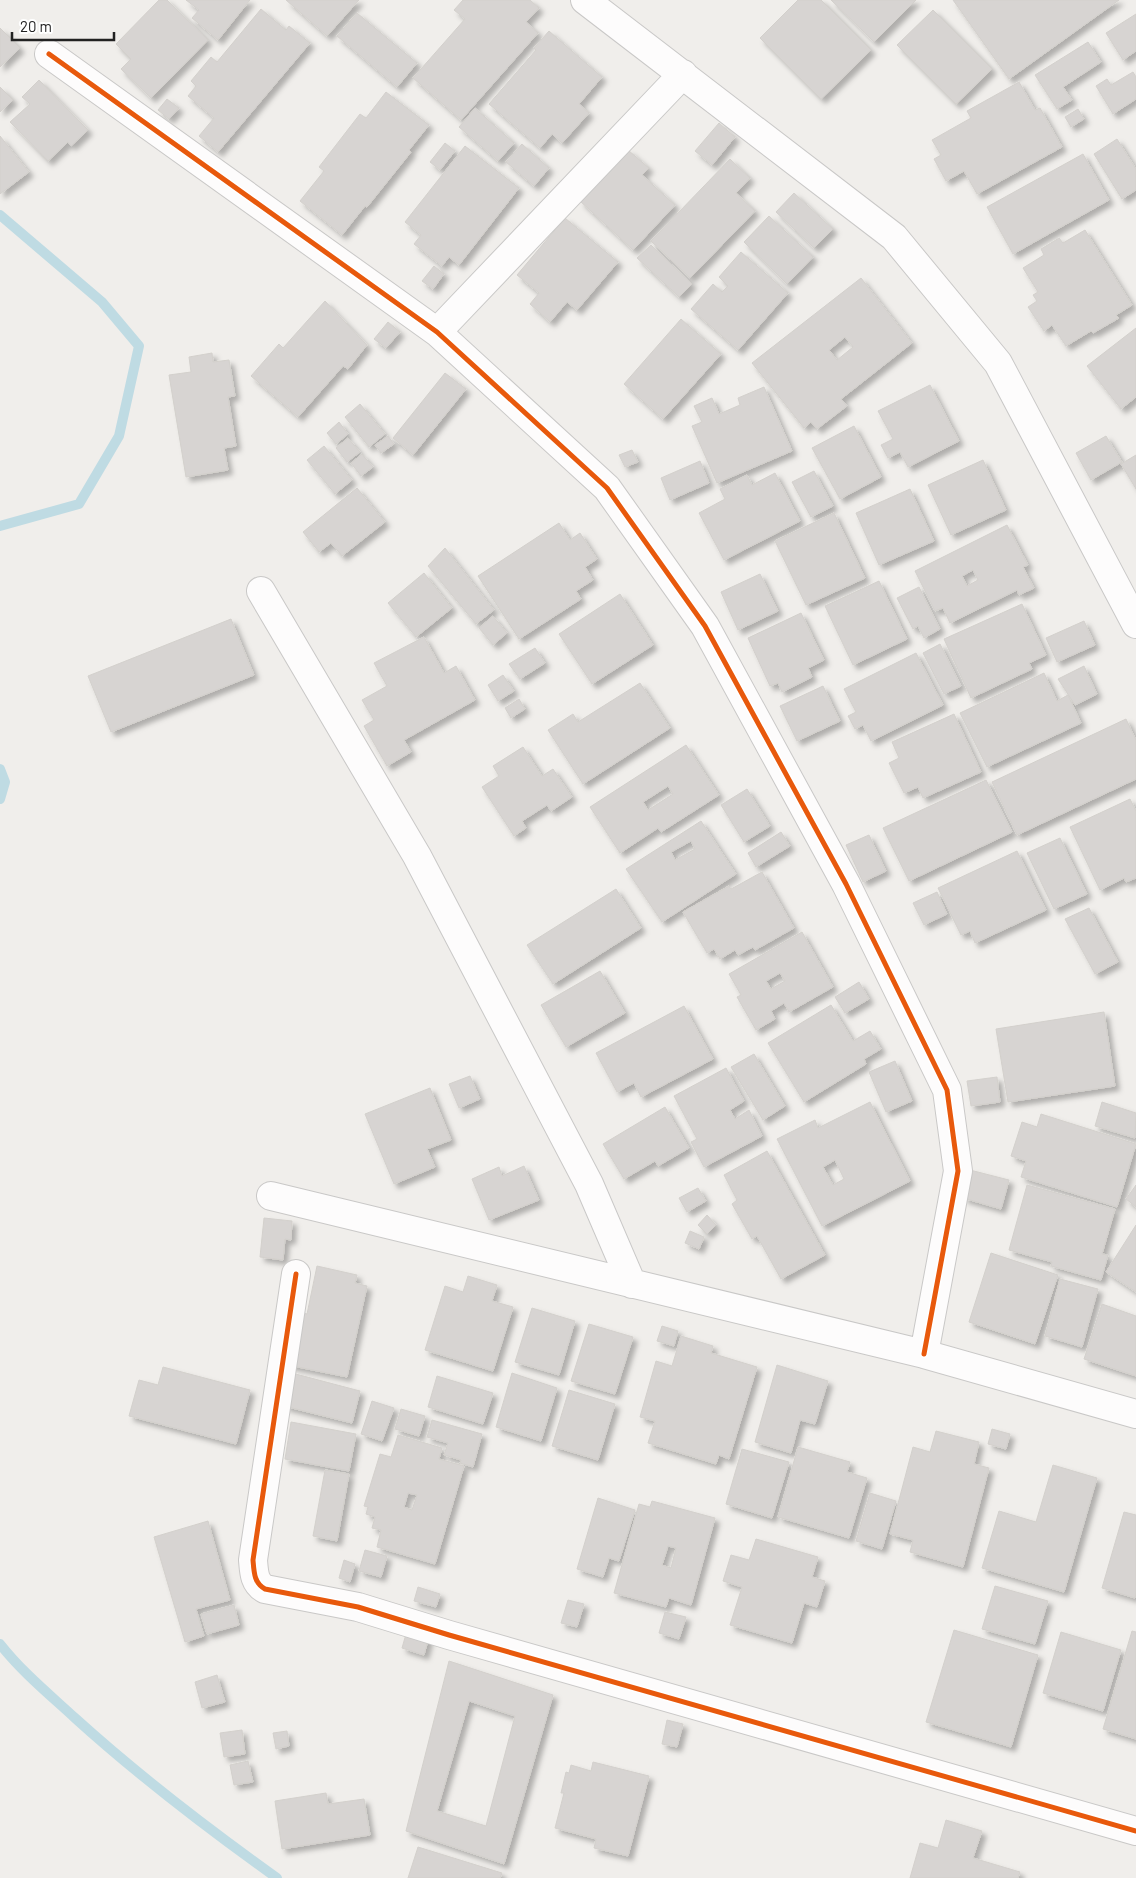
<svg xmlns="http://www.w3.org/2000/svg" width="1136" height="1878" font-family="Barlow,sans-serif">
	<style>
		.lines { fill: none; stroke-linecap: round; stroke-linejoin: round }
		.stream { stroke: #bfdbe3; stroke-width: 10 }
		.building { fill: #d7d4d2; stroke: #d3d0cc; fill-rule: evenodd; filter: url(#shadow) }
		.minor-casing { stroke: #c9c8c7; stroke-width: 30 }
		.minor { stroke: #fdfcfc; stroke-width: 28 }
		.cycleway-casing { stroke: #fff; stroke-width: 8 }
		.cycleway { stroke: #e8590c; stroke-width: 5 }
	</style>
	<defs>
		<filter id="shadow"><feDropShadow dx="4.5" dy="4.5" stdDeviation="2.5" flood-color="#0004"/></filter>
	</defs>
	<rect width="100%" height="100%" fill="#f0eeeb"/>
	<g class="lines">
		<!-- stream -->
		<path class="stream" d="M0 215 102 302 139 346 119 436 79 504 0 526
			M0 769 5 782 0 799
			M0 1644C22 1672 49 1694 75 1718 139 1776 207 1828 277 1878"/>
	</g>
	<!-- building -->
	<path class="building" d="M159 0H167L208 40 151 98 121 69 131 59 116 44Z
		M186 0H250L218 40 192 18 199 10Z
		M286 0H359L327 36Z
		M463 0H530L539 8 526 22 538 33 461 120 413 78 465 19 454 10Z
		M798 0H821L871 50 821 99 760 38Z
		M831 0H916L874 42Z
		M953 0H1119L1009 79Z
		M261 9 286 30 289 26 310 43 218 152 199 136 214 118 188 96 196 86 191 81 211 57 217 62Z
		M933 10 992 69 956 104 897 45Z
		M357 13 417 63 397 87 337 36Z
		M1136 14V51L1123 60 1106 33Z
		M0 28 20 48 0 67Z
		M549 31 602 77 579 104 589 113 562 143 552 134 540 148 489 104 536 50 534 48Z
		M1088 42 1101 62 1063 87 1072 100 1057 109 1035 75Z
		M1133 72 1136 77V99L1113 114 1096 86 1107 79 1111 85Z
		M39 80 88 130 71 146 68 142 48 161 10 122 30 104 22 97Z
		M1019 82 1035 110 1040 108 1062 147 977 194 964 171 946 181 934 159 941 155 932 140 971 118 967 111Z
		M0 87 13 100 0 112Z
		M386 92 429 125 409 150 411 152 367 207 365 206 342 235 300 201 324 171 319 167 360 114 366 118Z
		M167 99 179 108 169 119 158 110Z
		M475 108 514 143 498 161 459 127Z
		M1078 109 1084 119 1071 127 1065 117Z
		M719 123 735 137 712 165 695 151Z
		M0 136 29 172 0 194Z
		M1117 139 1136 169V190L1122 199 1094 154Z
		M445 143 455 151 440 170 430 162Z
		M522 144 549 168 534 186 506 162Z
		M465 146 519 188 459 265 449 257 442 266 414 244 421 235 405 222Z
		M628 150 649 168 642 175 675 205 633 250 580 201Z
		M1083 154 1109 200 1013 254 987 207Z
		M730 159 750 178 736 193 755 211 690 278 651 241Z
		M794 193 833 229 814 248 776 212Z
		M769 216 813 257 787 284 744 242Z
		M565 218 618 262 577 310 567 302 550 322 530 304 539 293 517 275Z
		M1085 230 1132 305 1116 315 1119 318 1093 333 1091 331 1066 346 1052 325 1044 331 1028 307 1037 301 1033 295 1038 292 1023 268 1044 255 1041 249 1059 238 1063 243Z
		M651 245 692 284 679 297 637 258Z
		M741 252 788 293 738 350 691 309 713 284 722 292 728 286 719 277Z
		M434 266 444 274 433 289 422 281Z
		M861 278 912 343 841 399 847 406 817 429 811 422 804 428 752 363ZM845 337 853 347 837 360 829 350Z
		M325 301 367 345 348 369 343 366 298 417 251 376 279 344 283 348Z
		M681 319 721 354 663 419 624 384Z
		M388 322 400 332 386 348 374 339Z
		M1136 328V397L1121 409 1087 366Z
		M212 353 213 362 229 360 235 396 228 397 236 446 224 448 228 470 186 477 169 375 191 372 189 357Z
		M445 373 466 389 413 455 393 438Z
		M930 385 959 441 908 467 900 452 888 458 881 445 893 439 878 411Z
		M764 387 792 451 717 483 692 426 702 422 694 406 712 398 719 414 740 405 738 398Z
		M360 404 385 434 369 447 345 417Z
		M339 422 348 434 336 444 327 433Z
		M854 426 881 477 840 499 812 448Z
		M388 436 394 444 381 453 375 445Z
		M1106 436 1122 462 1091 480 1076 453Z
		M348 438 360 452 347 462 336 448Z
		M324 446 352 480 335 494 307 460Z
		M632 450 638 462 625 467 619 455Z
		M362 454 373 467 361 476 351 463Z
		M1136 455V489L1121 464Z
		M983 460 1006 510 951 535 928 485Z
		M700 461 709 483 670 500 661 478Z
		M814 471 833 506 811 517 792 482Z
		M775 473 800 521 724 560 699 513 725 499 720 489 747 475 752 485Z
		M357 488 385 522 342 556 331 543 319 552 303 532Z
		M910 489 934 541 879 565 856 513Z
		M834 513 865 578 806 605 775 541Z
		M559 523 570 540 580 533 597 559 585 567 593 580 576 591 581 599 519 639 478 576Z
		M1007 525 1028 565 1023 567 1034 588 1019 595 1017 590 950 623 943 608 935 611 915 571ZM973 570 978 580 967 586 962 576Z
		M445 548 494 610 476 624 428 566Z
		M424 573 452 608 416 637 388 603Z
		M760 574 778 611 738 630 721 592Z
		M879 581 907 639 853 665 825 606Z
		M919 587 940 629 924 638 918 626 913 629 897 598Z
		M620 594 653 645 592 684 559 634Z
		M1022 604 1046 655 1029 663 1032 669 971 698 944 639Z
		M801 613 824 660 808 668 812 677 782 692 778 683 770 686 748 638Z
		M493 616 507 633 493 645 479 628Z
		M231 619 254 675 111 732 88 676Z
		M1084 621 1095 645 1057 662 1046 638Z
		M424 637 444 673 456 666 475 700 404 740 411 752 387 766 364 726 374 720 362 700 387 686 374 663Z
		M940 644 961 686 944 694 923 653Z
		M535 648 545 663 520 679 509 664Z
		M916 653 943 705 871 741 863 725 855 729 848 716 856 712 844 689Z
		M1084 666 1097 694 1075 705 1058 679Z
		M1044 673 1057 701 1068 695 1081 723 987 767 960 713Z
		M503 675 514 691 498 701 488 685Z
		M640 683 670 728 583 784 548 730 573 714 578 722Z
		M823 686 840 721 797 741 780 706Z
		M519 699 525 709 511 718 505 708Z
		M954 714 981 772 923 798 918 787 904 793 889 763 899 758 892 742Z
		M1126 719 1136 740V779L1017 835 992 782Z
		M686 745 719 795 661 832 658 828 620 853 590 807ZM668 786 673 794 648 810 643 802Z
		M523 747 542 776 553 769 572 797 551 811 547 805 522 821 526 828 514 836 482 787 499 776 493 766Z
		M986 780 1012 832 909 881 883 828Z
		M747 789 770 826 744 842 721 805Z
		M1130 799 1136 811V878L1126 882 1124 878 1100 890 1070 827Z
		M701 821 736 874 662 922 626 869ZM691 841 695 849 675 860 671 852Z
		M781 832 790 846 756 867 748 853Z
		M869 835 886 871 863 882 846 845Z
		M1060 838 1087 894 1054 909 1027 853Z
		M1017 851 1046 910 975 943 970 931 961 935 938 888Z
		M762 872 794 928 755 950 753 947 738 955 735 950 720 959 714 949 707 953 683 912 729 886 731 889Z
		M616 889 641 928 553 984 527 945Z
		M937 892 947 914 924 925 913 903Z
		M1089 908 1118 962 1095 974 1065 919Z
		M802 932 833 987 789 1012 784 1003 771 1011 775 1019 756 1030 737 997 741 995 729 974ZM780 973 785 981 771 989 766 981Z
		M600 971 625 1013 566 1047 541 1005Z
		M859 982 869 999 845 1013 835 997Z
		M831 1005 853 1041 870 1031 881 1049 864 1059 866 1064 804 1102 768 1043Z
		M684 1006 713 1059 641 1097 634 1083 617 1092 596 1053Z
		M1104 1012 1115 1086 1008 1102 996 1029Z
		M754 1054 785 1106 763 1120 731 1067Z
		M895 1061 912 1101 886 1112 869 1072Z
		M726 1068 744 1101 730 1110 735 1119 749 1110 762 1136 704 1167 691 1142 697 1139 674 1096Z
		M470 1076 480 1099 459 1108 449 1084Z
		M997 1077 1000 1102 971 1106 967 1081Z
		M430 1088 451 1140 427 1149 435 1167 394 1184 365 1114Z
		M870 1102 910 1181 822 1226 777 1139 815 1120 818 1128ZM835 1160 844 1179 833 1185 823 1167Z
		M1102 1102 1136 1113 1135 1138 1095 1126Z
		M665 1107 689 1148 658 1166 655 1161 624 1179 603 1144Z
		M1041 1114 1136 1144 1117 1207 1021 1177 1026 1161 1011 1156 1022 1122 1037 1127Z
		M767 1151 825 1255 781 1279 757 1236 752 1239 732 1204 737 1200 724 1175Z
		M524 1166 539 1200 489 1220 472 1179 499 1167 502 1176Z
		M970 1170 1009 1180 1001 1209 963 1198Z
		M1027 1185 1115 1209 1102 1254 1108 1255 1101 1280 1051 1266 1052 1262 1009 1250Z
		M1136 1185V1207L1126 1199Z
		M698 1188 706 1201 687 1212 679 1198Z
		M707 1215 716 1225 707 1234 698 1225Z
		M264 1218 292 1221 291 1240 285 1239 283 1260 260 1257Z
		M1136 1225V1292L1106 1272Z
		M690 1231 704 1237 699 1249 685 1243Z
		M991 1253 1058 1275 1035 1344 969 1322Z
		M317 1266 357 1275 355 1283 367 1286 347 1377 288 1365 299 1312 307 1314Z
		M468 1276 497 1285 492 1301 513 1307 493 1371 425 1350 445 1286 463 1292Z
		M1060 1279 1098 1289 1082 1347 1045 1336Z
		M1102 1304 1136 1316V1376L1084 1359Z
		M532 1308 575 1321 559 1375 515 1362Z
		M589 1324 633 1337 615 1394 571 1381Z
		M662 1326 678 1331 674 1346 657 1341Z
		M681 1336 713 1346 711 1353 757 1367 729 1459 719 1455 716 1464 648 1443 655 1421 640 1417 656 1361 672 1366Z
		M777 1365 828 1381 815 1424 800 1420 791 1453 755 1442Z
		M163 1367 250 1390 236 1444 129 1416 139 1380 158 1385Z
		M292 1373 360 1391 352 1423 284 1406Z
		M512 1373 557 1388 541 1441 496 1427Z
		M437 1376 493 1393 483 1424 428 1407Z
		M569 1390 615 1404 598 1460 552 1446Z
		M372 1401 394 1408 382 1441 361 1434Z
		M401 1409 425 1416 419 1436 395 1429Z
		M432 1420 482 1434 473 1467 460 1463 461 1460 444 1455 448 1443 427 1437Z
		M291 1422 356 1434 349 1471 285 1459Z
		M992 1429 1010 1434 1006 1449 988 1444Z
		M936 1431 979 1442 974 1464 989 1468 963 1567 910 1552 913 1540 890 1534 913 1447 930 1452Z
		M398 1435 442 1448 439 1459 464 1466 435 1564 377 1547 381 1530 372 1528 375 1517 366 1514 368 1507 364 1506 380 1454 391 1457ZM408 1493 417 1495 412 1510 404 1507Z
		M798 1447 850 1462 847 1472 867 1478 849 1538 778 1517Z
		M742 1449 789 1462 772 1518 726 1504Z
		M1053 1465 1097 1478 1064 1592 982 1568 999 1511 1036 1522Z
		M325 1470 349 1474 337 1541 313 1536Z
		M870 1493 896 1501 882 1549 856 1541Z
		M598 1498 635 1510 619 1561 609 1558 603 1577 577 1569Z
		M652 1501 715 1518 691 1605 669 1598 666 1607 614 1593 639 1504 650 1507ZM668 1546 676 1548 671 1568 662 1565Z
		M1124 1512 1136 1515V1593L1135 1598 1102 1588Z
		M208 1521 230 1600 196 1609 204 1636 185 1642 154 1537Z
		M756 1539 818 1557 812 1577 825 1581 817 1607 804 1603 792 1643 730 1625 742 1587 723 1581 731 1555 749 1560Z
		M365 1550 387 1556 381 1577 359 1571Z
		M344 1560 355 1564 350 1582 339 1578Z
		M995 1586 1048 1601 1035 1644 982 1629Z
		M418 1587 440 1594 436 1607 414 1601Z
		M568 1600 584 1604 577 1627 561 1623Z
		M234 1605 239 1625 207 1634 201 1614Z
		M665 1612 686 1617 679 1639 659 1633Z
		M408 1627 430 1633 424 1655 402 1648Z
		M954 1630 1038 1655 1011 1747 926 1722Z
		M1132 1631 1136 1632V1739L1103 1729Z
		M1061 1632 1121 1650 1103 1711 1043 1693Z
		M449 1661 553 1695 504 1864 406 1831ZM469 1701 515 1716 486 1826 437 1811Z
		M217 1675 225 1702 202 1708 195 1682Z
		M667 1720 683 1724 677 1747 662 1744Z
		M242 1730 245 1754 224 1757 220 1733Z
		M287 1731 289 1746 276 1749 273 1733Z
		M248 1761 253 1782 234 1785 230 1765Z
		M593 1762 649 1776 628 1856 594 1848 596 1839 555 1828 564 1793H561L566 1772 569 1773 571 1765 591 1771Z
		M326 1793 328 1804 364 1799 370 1835 282 1849 275 1801Z
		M946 1820 982 1831 973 1858 1020 1872 1018 1878H910L920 1843 938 1848Z
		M418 1847 502 1873 500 1878H408Z"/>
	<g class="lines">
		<!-- minor casing -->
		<g class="minor-casing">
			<path id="minor" d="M585 0 894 237 998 363 1136 624
				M49 54 437 332 607 488 705 626 846 884 947 1090 958 1171 924 1354
				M437 332 683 74
				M261 591 417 856 589 1184 632 1284
				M271 1196 924 1354 1136 1414
				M296 1274 253 1560C254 1572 254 1583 265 1589L358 1607 449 1635 1136 1831"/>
		</g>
		<!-- minor -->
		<use href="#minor" class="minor"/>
		<!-- cycleway casing -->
		<g class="cycleway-casing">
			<path id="cycleway" d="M49 54 437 332 607 488 705 626 846 884 947 1090 958 1171 924 1354
				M296 1274 253 1560C254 1572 254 1583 265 1589L358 1607 449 1635 1136 1831"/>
		</g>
		<!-- cycleway -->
		<use href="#cycleway" class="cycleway"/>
	</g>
	<!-- scale -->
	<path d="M12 32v8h102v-8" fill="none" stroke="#222222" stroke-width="2.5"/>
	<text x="20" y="32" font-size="15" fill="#222222" stroke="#ffffff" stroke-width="4" paint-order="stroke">20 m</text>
</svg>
